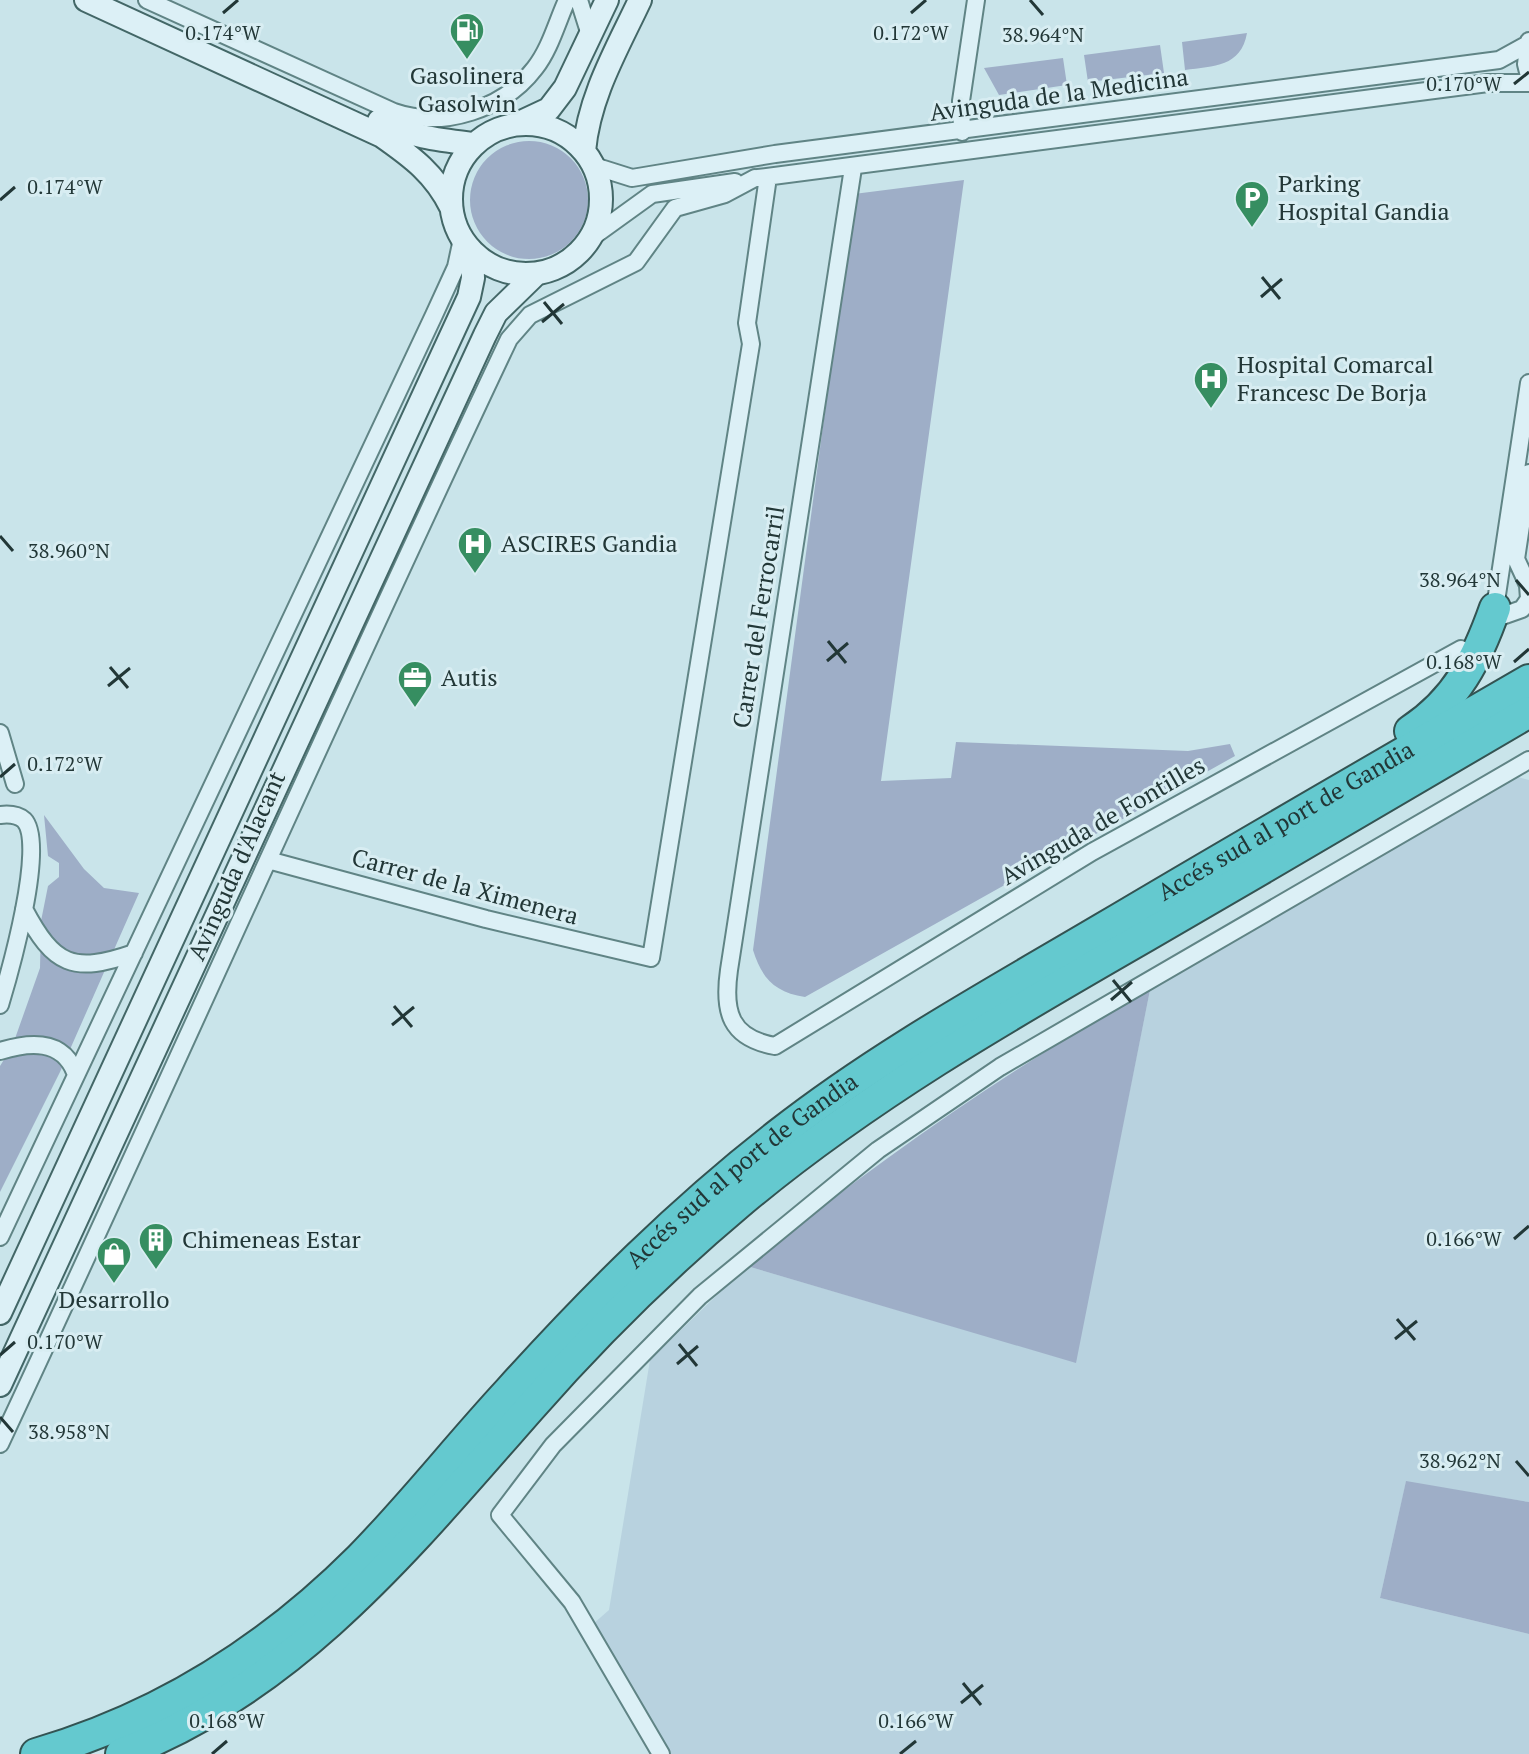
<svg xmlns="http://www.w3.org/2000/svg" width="1529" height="1754" font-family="'PT Serif',serif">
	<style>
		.farmland { fill: #b8d2df }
		.green { fill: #9eaec7 }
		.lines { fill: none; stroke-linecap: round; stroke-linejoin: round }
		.street-casing { stroke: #608485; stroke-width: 20 }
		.secondary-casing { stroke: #436767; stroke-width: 26 }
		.highway-casing { stroke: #335352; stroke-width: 34 }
		.street { stroke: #dcf0f6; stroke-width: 16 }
		.secondary { stroke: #dcf0f6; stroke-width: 22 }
		.highway { stroke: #64c9cf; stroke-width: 30 }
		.ticks { fill: none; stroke: #223737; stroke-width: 3 }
		.labels { text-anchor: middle; stroke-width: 6; stroke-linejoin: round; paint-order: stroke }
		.poi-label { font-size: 24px; fill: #223737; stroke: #d8edf2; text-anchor: start }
		.street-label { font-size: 24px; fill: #223737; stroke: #d8edf2 }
		.ticks-label { font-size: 20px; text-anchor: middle; fill: #223737; stroke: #d8edf2; stroke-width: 6; stroke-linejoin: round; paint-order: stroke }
	</style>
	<rect width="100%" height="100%" fill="#c9e4ea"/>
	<!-- farmland -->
	<path class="farmland" d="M1518 777 1529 780V1502L1406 1482 1380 1598 1529 1634V1754H667L593 1624 609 1610 650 1360 747 1266 1075 1362 1150 990Z"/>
	<!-- green -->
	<path class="green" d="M1247 33C1241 67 1214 66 1185 70L1182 42Z
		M1160 45 1164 73 1088 82 1084 55Z
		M1063 58 1067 85 999 95 984 68Z
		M470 200a59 59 0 1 1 118 0a59 59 0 1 1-118 0Z
		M964 180 881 781 951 778 956 742 1188 751 1230 744 1235 756 805 997C775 992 762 979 753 950L854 194Z
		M44 815 84 869 104 888 139 893 60 1072 0 1192V1066L12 1047 40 968 41 921 48 886 59 877V863L48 856Z
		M1150 990 1076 1363 747 1266C875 1163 1006 1070 1150 990Z
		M1406 1481 1529 1502V1634L1380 1598Z"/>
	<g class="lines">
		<!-- street casing -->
		<g class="street-casing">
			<path id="street" d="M147 0 394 112C443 129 504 109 535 68 550 49 557 22 567 0
				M579 0 590 35
				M1529 41 1526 64 1529 76
				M962 132 961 101 976 0
				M594 166 632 178 775 154 1499 60 1528 44
				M853 168 729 970C723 1012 730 1038 775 1046L1092 852 1461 649
				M758 178 1488 83H1529
				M591 238 652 194 735 182
				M1529 383 1495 608 1505 615 1522 609 1529 599 1528 585 1516 559 1529 473
				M0 733 15 784
				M0 815C8 814 17 814 24 820 47 843 9 975 0 1005
				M268 860 486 919 651 958 751 344 747 323 768 177
				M24 909C54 966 73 974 134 953
				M0 1051C29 1042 62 1039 75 1072
				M0 1237 434 315 456 267 462 239
				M0 1444C172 1076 335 706 509 339L530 315 636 262 675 208 725 194 755 178
				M661 1754 572 1602 500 1515 553 1445 700 1296 878 1150 1000 1067 1529 760"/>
		</g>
		<!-- secondary casing -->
		<g class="secondary-casing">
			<path id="secondary" d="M86 0 382 136C412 157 435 174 451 207
				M379 121C410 137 441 140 474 144
				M451 199a75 75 0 1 1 150 0a75 75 0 1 1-150 0Z
				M517 124 549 109 565 88 607 0
				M584 151C589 96 617 49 640 0
				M0 1313 469 297 473 278 472 252
				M0 1385 485 335 496 313 535 275"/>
		</g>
		<!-- highway casing -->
		<g class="highway-casing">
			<g id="highway">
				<path d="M1410 731C1457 700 1477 659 1495 608"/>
				<path id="s1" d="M36 1754C160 1718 269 1649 360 1558 412 1505 458 1446 509 1391 593 1298 680 1211 779 1134 880 1055 992 994 1102 929 1243 845 1386 763 1529 680"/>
				<path d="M121 1754C295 1688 411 1543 530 1408 594 1335 664 1266 739 1203 864 1098 1005 1017 1146 936 1274 862 1401 787 1529 712"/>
			</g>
		</g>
		<!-- street -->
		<use href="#street" class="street"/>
		<!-- secondary -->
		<use href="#secondary" class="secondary"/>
		<!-- highway -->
		<use href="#highway" class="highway"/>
	</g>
	<!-- ticks -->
	<path class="ticks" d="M1030 0 1043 15M223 13 238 0M911 13 926 0M1514 84 1529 72M0 200 15 187M1262 277 1280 299M1261 297 1282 279M544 302 562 324M542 322 564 304M0 536 13 551M1516 580 1529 595M828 641 846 663M827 661 848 643M1514 662 1529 649M110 667 128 688M108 686 130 668M0 777 15 764M1113 980 1131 1002M1111 1000 1132 982M394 1006 412 1027M392 1025 414 1007M1514 1239 1529 1226M1397 1319 1415 1340M1395 1339 1417 1321M679 1344 697 1366M0 1355 15 1342M677 1364 698 1346M0 1417 13 1432M1516 1461 1529 1476M963 1683 981 1705M961 1703 983 1685M212 1754 227 1741M900 1754 916 1741"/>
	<!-- icons -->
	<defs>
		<g id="fuel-pin" transform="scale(1.8)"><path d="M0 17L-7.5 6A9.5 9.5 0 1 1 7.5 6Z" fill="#368e61" stroke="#d8edf2"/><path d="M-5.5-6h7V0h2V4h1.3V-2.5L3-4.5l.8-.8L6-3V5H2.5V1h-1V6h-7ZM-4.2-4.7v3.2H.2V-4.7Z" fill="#fff"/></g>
		<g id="parking-pin" transform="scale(1.8)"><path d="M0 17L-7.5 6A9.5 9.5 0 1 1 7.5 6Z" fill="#368e61" stroke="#d8edf2"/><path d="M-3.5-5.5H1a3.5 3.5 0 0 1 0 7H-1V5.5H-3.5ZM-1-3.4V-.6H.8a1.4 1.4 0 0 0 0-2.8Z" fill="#fff"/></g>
		<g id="hospital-pin" transform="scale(1.8)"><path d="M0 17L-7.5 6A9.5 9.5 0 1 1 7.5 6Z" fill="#368e61" stroke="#d8edf2"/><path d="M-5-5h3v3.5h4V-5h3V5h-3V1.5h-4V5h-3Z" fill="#fff"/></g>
		<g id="office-pin" transform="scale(1.8)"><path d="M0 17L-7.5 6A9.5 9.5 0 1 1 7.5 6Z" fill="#368e61" stroke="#d8edf2"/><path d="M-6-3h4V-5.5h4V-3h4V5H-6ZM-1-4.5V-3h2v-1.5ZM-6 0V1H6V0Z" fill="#fff"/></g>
		<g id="building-pin" transform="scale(1.8)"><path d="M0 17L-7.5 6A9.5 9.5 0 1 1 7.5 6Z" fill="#368e61" stroke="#d8edf2"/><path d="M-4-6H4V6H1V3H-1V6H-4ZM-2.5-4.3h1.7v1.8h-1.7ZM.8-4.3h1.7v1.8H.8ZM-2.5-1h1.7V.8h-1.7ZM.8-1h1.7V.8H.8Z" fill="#fff"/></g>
		<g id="shop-pin" transform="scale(1.8)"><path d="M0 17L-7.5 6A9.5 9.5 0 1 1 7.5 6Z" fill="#368e61" stroke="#d8edf2"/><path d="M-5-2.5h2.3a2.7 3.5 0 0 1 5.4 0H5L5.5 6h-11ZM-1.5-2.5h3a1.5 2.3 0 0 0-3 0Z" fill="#fff"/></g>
	</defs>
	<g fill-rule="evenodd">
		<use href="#fuel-pin" x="467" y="30"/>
		<use href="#parking-pin" x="1252" y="198"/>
		<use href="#hospital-pin" x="1211" y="379"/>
		<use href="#hospital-pin" x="475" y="544"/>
		<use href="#office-pin" x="415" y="678"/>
		<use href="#building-pin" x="156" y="1240"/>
		<use href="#shop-pin" x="114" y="1254"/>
	</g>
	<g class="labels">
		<!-- poi labels -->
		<g class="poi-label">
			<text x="467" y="84" text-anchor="middle">Gasolinera<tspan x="467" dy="28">Gasolwin</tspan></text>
			<text x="1278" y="192">Parking<tspan x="1278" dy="28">Hospital Gandia</tspan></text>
			<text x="1237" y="373">Hospital Comarcal<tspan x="1237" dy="28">Francesc De Borja</tspan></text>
			<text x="501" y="552">ASCIRES Gandia</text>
			<text x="441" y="686">Autis</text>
			<text x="182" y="1248">Chimeneas Estar</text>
			<text x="114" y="1308" text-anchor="middle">Desarrollo</text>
		</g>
		<!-- street labels -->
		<g class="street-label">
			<text transform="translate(1059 95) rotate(-8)" y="8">Avinguda de la Medicina</text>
			<text transform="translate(759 617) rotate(-81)" y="8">Carrer del Ferrocarril</text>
			<text transform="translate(1103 821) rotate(-30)" y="8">Avinguda de Fontilles</text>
			<text dy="8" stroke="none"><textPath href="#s1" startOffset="1576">Accés sud al port de Gandia</textPath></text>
			<text transform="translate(237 866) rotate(-66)" y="8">Avinguda d'Alacant</text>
			<text transform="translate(465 887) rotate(15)" y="8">Carrer de la Ximenera</text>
			<text dy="8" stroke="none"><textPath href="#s1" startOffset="928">Accés sud al port de Gandia</textPath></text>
		</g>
	</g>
	<g class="ticks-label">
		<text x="223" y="40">0.174°W</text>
		<text x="911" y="40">0.172°W</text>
		<text x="1043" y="42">38.964°N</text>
		<text x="1464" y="91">0.170°W</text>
		<text x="65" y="194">0.174°W</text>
		<text x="69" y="558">38.960°N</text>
		<text x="1460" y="587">38.964°N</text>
		<text x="1464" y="669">0.168°W</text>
		<text x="65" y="771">0.172°W</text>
		<text x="1464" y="1246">0.166°W</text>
		<text x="65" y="1349">0.170°W</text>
		<text x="69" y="1439">38.958°N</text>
		<text x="1460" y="1468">38.962°N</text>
		<text x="227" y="1728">0.168°W</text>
		<text x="916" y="1728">0.166°W</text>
	</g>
</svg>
